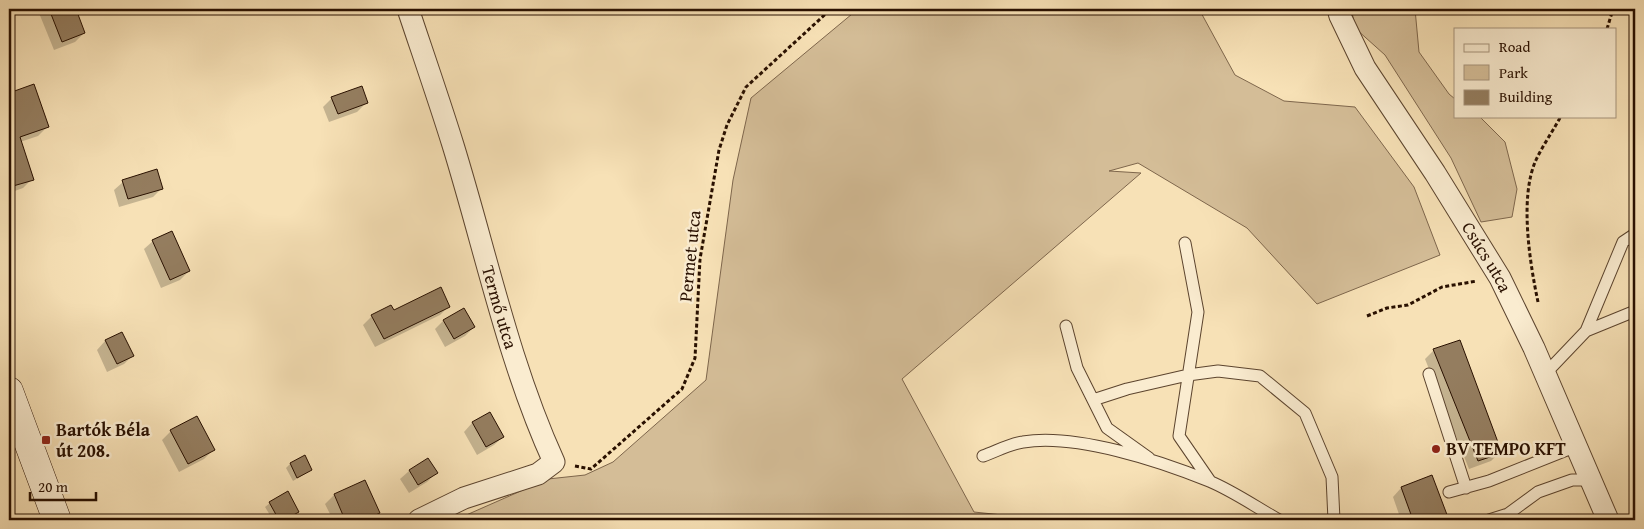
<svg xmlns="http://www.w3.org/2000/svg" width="1644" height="529" font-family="'Gentium Book Plus',serif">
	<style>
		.green { fill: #d4bd97; stroke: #7e664c }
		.shadow { fill: #0003 }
		.building { fill: #947d5f; stroke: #291000 }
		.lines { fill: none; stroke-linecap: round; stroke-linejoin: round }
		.lane-casing { stroke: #5c442e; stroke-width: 13 }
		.street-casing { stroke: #5c442e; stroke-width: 23 }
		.secondary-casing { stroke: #291000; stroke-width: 29 }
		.path { stroke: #291000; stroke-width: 3; stroke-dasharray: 4 2.5; stroke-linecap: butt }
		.lane { stroke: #faecd0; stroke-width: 11 }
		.street { stroke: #faecd0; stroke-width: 21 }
		.secondary { stroke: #faecd0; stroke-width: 28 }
		.poi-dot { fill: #8f2418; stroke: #faecd0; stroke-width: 2 }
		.labels { text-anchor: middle; stroke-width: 5; stroke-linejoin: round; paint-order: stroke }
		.street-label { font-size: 18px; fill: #291000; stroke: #faecd0 }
		.poi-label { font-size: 18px; font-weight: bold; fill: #291000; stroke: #faecd0; text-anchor: start }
	</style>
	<rect width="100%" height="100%" fill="#f7e1b6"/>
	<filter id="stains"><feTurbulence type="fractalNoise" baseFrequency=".004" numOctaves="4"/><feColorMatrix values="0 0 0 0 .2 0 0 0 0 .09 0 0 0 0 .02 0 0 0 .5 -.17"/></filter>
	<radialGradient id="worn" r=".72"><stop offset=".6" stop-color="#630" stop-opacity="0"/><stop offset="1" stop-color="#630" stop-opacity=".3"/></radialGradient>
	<!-- green -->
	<path class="green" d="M855 9H1199L1235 75 1284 101 1355 107 1414 187 1440 255 1317 304 1247 228 1138 163 1109 171 1141 173 902 379 974 512 1050 520H455L548 479 585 475 613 462 706 380 733 180 751 98 852 14Z
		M1351 9H1415L1419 52 1449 94 1455 99V116H1479L1505 142 1517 189 1512 217 1481 222 1451 158 1385 55 1356 29Z"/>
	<!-- shadow -->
	<path class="shadow" d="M43 9H74L84 33 75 42 54 50 39 13Z
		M10 94 47 127 38 136 20 142 32 179 23 188 9 193Z
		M332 98 366 103 357 112 329 122 323 107Z
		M123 182 162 188 153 197 119 207 114 190Z
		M153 241 189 271 180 280 161 288 144 249Z
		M449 306 440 315 375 347 363 325 372 316 394 311Z
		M443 321 474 327 465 336 445 347 435 329Z
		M121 333 133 355 124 364 107 372 97 350 105 341Z
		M1434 350 1500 452 1491 461 1469 469 1425 359Z
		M489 414 503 437 494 445 477 455 464 432 472 423Z
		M171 431 213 450 204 459 179 472 162 440Z
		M428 459 436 473 427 482 409 493 400 479 409 471Z
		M290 464 311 470 293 481 286 468Z
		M365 482 378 513 371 520H333L325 504 334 495Z
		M1401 488 1446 517 1443 520H1401L1393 497Z
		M270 503 298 512 286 520H273L265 507Z"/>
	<!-- building -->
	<path class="building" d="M49 9H76L85 33 62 42Z
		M34 84 49 127 20 137 34 180 13 186 9 172V93Z
		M362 86 368 103 338 114 331 97Z
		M157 169 163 189 128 199 122 180Z
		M172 231 190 271 170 280 152 240Z
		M441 287 450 307 384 339 371 315 391 305 394 310Z
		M464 308 475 327 454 339 443 320Z
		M122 332 134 356 117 364 105 340Z
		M1460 340 1502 453 1478 461 1433 349Z
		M490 412 504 437 486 447 472 422Z
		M197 416 215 450 188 464 170 430Z
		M305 455 312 470 297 478 290 463Z
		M428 458 438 473 418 485 409 470Z
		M1432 475 1449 520H1413L1401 487Z
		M365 480 380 513 364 520H345L334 494Z
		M288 491 299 512 284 520H279L269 502Z"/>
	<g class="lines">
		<!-- lane casing -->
		<g class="lane-casing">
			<path id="lane" d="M1185 243 1198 312 1179 436 1210 481
				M1066 326 1077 368 1107 428 1149 458
				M1586 331 1623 242 1635 234
				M1429 374 1466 488
				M1545 374 1586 331 1635 311
				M1093 400 1127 389 1188 375 1218 371 1260 376 1305 413 1332 477 1334 520
				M983 456C995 452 1009 444 1023 442 1075 433 1160 461 1209 481 1233 491 1256 507 1279 520
				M1449 492 1489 481 1577 446
				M1489 520 1508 514 1538 492 1572 480H1592"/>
		</g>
		<!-- street casing -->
		<g class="street-casing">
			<g id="street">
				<path id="s1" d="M408 9C423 54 439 100 453 145 486 252 508 361 554 462L538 474 464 498 419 520"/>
				<path id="s2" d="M1338 9 1340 16 1365 68 1435 173 1500 278 1534 348 1608 520"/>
			</g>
		</g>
		<!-- secondary casing -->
		<g class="secondary-casing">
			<path id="secondary" d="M9 391 57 520"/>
		</g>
		<!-- path -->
		<path class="path" d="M1607 29 1613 9
			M1538 302C1530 264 1519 197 1536 160 1543 145 1553 131 1561 116
			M1367 316 1387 308 1408 305 1442 287 1477 281
			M575 466 591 469 682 389 695 358 700 259 719 150 727 125 746 87 831 9"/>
		<!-- lane -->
		<use href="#lane" class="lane"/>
		<!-- street -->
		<use href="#street" class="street"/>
		<!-- secondary -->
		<use href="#secondary" class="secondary"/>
	</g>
	<!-- markers -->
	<g class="poi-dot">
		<rect x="41" y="435" width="10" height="10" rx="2.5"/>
		<circle cx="1436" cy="449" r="5"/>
	</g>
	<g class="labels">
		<!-- street labels -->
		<g class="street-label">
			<text transform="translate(690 256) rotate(-84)" y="6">Permet utca</text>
			<text dy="6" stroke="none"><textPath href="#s2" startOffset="290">Csúcs utca</textPath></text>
			<text dy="6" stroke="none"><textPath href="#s1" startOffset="312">Termő utca</textPath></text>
		</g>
		<!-- poi labels -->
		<g class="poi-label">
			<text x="56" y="436">Bartók Béla<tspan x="56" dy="21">út 208.</tspan></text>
			<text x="1446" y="455">BV TEMPO KFT</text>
		</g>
	</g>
	<!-- margin -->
	<rect width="1644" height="529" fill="none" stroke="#f7e1b6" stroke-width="30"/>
	<rect x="10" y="10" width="1624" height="509" fill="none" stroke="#291000" stroke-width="2.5"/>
	<rect x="15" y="15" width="1614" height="499" fill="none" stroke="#291000"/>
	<!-- legend -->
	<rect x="1454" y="28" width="162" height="90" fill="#faecd0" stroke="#a6947d"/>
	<rect x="1464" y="44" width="25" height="8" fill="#faecd0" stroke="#a6947d"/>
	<text x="1499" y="52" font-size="15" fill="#291000">Road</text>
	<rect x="1464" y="65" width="25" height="15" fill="#d4bd97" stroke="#a6947d"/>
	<text x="1499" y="78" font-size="15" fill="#291000">Park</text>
	<rect x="1464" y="90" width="25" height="15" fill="#947d5f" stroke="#a6947d"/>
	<text x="1499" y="102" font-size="15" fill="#291000">Building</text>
	<!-- scale -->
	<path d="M30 492v8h66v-8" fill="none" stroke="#291000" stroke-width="2.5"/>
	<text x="38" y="492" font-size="15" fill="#291000" stroke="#faecd0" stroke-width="4" paint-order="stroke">20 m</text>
	<rect width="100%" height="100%" filter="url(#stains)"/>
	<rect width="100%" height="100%" fill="url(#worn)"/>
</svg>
